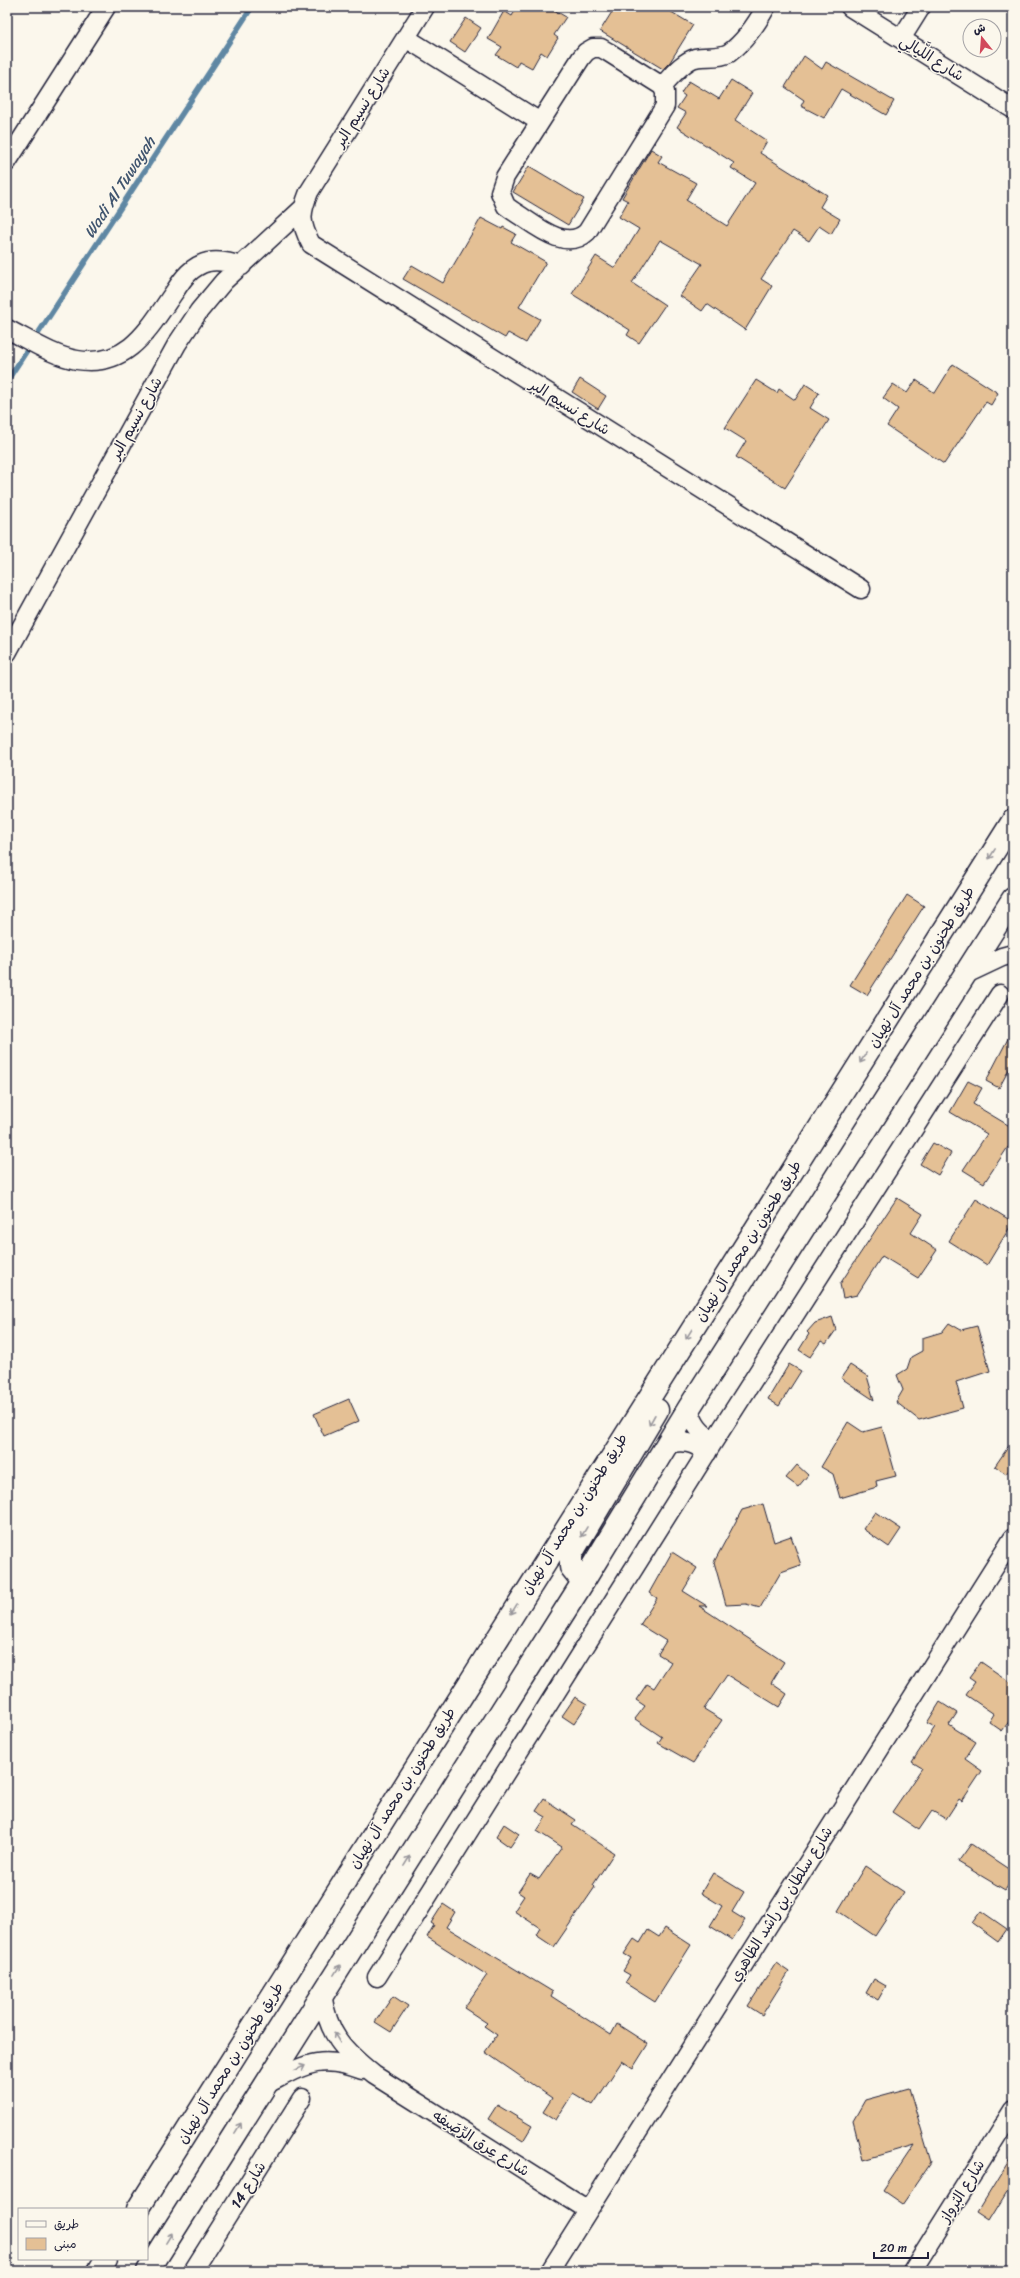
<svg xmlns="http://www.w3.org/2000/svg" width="1020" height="2278" font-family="Sriracha,'Playpen Sans Arabic',sans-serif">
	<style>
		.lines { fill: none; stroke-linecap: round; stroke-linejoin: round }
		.stream { stroke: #5f87a3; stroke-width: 5.5 }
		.building { fill: #e4c095; stroke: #22223b }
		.minor-casing { stroke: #22223b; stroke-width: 21 }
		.major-casing { stroke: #22223b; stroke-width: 25 }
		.minor { stroke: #fbf7ec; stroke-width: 18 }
		.major { stroke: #fbf7ec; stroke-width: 22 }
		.oneway { stroke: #99979c }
		.labels { text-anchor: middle; stroke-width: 3; stroke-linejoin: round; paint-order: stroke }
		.street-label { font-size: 15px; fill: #22223b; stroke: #fbf7ec }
		.water-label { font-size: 16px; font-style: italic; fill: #40556f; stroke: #fbf7ec }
	</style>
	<rect width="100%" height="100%" fill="#fbf7ec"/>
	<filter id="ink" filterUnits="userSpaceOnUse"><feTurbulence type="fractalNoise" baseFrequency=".025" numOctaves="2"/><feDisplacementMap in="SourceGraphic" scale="8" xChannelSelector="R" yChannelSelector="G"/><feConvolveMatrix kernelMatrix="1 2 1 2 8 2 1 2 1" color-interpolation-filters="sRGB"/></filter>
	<g filter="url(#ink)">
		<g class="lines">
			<!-- stream -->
			<path class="stream" d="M7 381 252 7"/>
		</g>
		<!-- building -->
		<path class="building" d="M517 7H549L566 17 554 35 558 38 547 56 541 52 532 68 519 61 516 67 496 55 502 47 488 39 504 11 512 16Z
			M615 7H663L693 25 670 62 663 69 600 31Z
			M466 18 481 28 465 52 450 42Z
			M804 56 822 69 826 62 894 101 886 115 841 89 824 118 801 106 804 100 785 87Z
			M731 80 752 93 735 120 767 141 760 153 827 195 820 207 840 219 831 234 819 226 809 241 793 231 761 279 772 286 745 330 707 304 702 311 680 296 702 264 660 240 632 283 665 305 639 343 627 335 630 330 572 294 596 256 615 268 639 229 619 217 628 201 622 198 651 149 662 156 658 162 696 183 686 200 727 226 755 183 731 168 734 163 677 127 686 113 677 108 685 96 681 93 689 81 719 99Z
			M529 166 584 199 568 225 513 192Z
			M481 218 502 229 503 227 516 234 511 242 546 262 519 307 540 319 526 343 508 333 505 338 403 279 412 265 443 283Z
			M953 364 998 393 991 405 986 402 944 464 887 426 898 409 883 398 893 384 907 393 916 380 935 393Z
			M580 379 606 396 598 409 572 392Z
			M756 380 777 393 779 389 795 400 805 384 819 393 810 408 829 420 785 488 736 457 746 441 725 428Z
			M907 895 924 906 867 995 850 985Z
			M1013 1029V1062L999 1088 986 1081Z
			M968 1081 982 1088 973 1104 1013 1128V1150L1008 1147 984 1183 963 1170 987 1134 950 1112Z
			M933 1143 951 1153 938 1175 920 1164Z
			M897 1198 923 1214 911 1233 937 1250 918 1278 882 1256 857 1295 843 1298 840 1284Z
			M976 1199 1013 1222 987 1265 949 1241Z
			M832 1317 836 1330 826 1344 821 1341 810 1357 799 1350 809 1334 807 1332 815 1323Z
			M949 1323 961 1330 977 1326 990 1371 956 1382 963 1408 919 1420 896 1402 903 1390 897 1375 907 1369 911 1357 922 1351V1338L942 1332Z
			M789 1364 801 1371 779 1406 768 1399Z
			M850 1365 867 1376 874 1400 841 1378Z
			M349 1399 359 1421 324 1436 314 1414Z
			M848 1422 863 1432 882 1427 896 1476 876 1481 877 1487 840 1498 833 1474 821 1467Z
			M1013 1440V1464L1006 1474 995 1466Z
			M797 1465 808 1475 798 1487 786 1478Z
			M763 1504 774 1542 791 1536 801 1565 781 1572 760 1608 746 1604 726 1605 714 1562 742 1510Z
			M875 1512 901 1529 889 1547 863 1529Z
			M672 1552 697 1568 683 1591 707 1606H699L784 1662 771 1683 787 1694 779 1707 727 1675 704 1709 722 1720 693 1763 658 1743 662 1737 635 1719 645 1706 636 1700 647 1684 654 1688 671 1662 658 1654 666 1641 640 1625 657 1598 649 1593Z
			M981 1662 1013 1684V1716L1002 1731 989 1722 994 1714 966 1695 975 1682 969 1678Z
			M575 1697 587 1704 574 1724 562 1716Z
			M940 1702 957 1713 949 1725 976 1742 965 1759 982 1771 962 1801 959 1799 946 1819 932 1811 919 1830 892 1812 922 1768 912 1762 935 1727 927 1723Z
			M544 1799 576 1820 572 1825 614 1853 593 1885 595 1887 554 1947 536 1935 540 1928 514 1911 524 1896 518 1892 530 1874 539 1879 562 1847 537 1831 546 1817 536 1811Z
			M504 1824 519 1834 510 1847 496 1837Z
			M971 1844 1013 1872V1879L1005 1890 958 1862Z
			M865 1866 904 1892 875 1936 838 1911Z
			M713 1873 744 1892 732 1912 745 1920 732 1940 710 1926 722 1906 701 1893Z
			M443 1904 455 1912 446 1927 553 1992 551 1996 611 2035 617 2024 648 2044 633 2068 622 2061 593 2105 573 2093 556 2120 543 2112 552 2098 485 2052 497 2035 484 2026 487 2023 464 2008 487 1975 427 1937 434 1925 431 1923Z
			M981 1911 1007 1929 998 1942 972 1923Z
			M665 1928 691 1945 655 2002 625 1983 630 1975 623 1971 631 1958 624 1954 634 1939 640 1943 648 1930 659 1937Z
			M776 1963 789 1972 762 2015 748 2006Z
			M874 1979 886 1986 878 2000 866 1993Z
			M393 1996 408 2006 391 2032 375 2022Z
			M909 2088 931 2162 902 2204 883 2191 914 2145 863 2160 853 2121 865 2100Z
			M497 2105 532 2126 523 2141 488 2119Z
			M1013 2154V2182L989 2221 977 2213Z"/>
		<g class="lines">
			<!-- minor casing -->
			<g class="minor-casing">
				<path id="minor" d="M425 7 309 192C300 214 300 223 311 244L861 589
					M850 7 1013 109
					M406 38 540 122
					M901 39 921 7
					M593 48H601L608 52 662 86 665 92V106L587 232C565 253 533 223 513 211L506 206 500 192 505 177 581 58 586 52Z
					M662 86C671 77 682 62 695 58 706 55 718 59 729 53 745 42 757 23 766 7
					M7 162 106 7
					M7 329C29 340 53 356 77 360 129 368 149 328 175 291 183 278 192 266 208 262 220 260 231 263 242 266
					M7 653 177 344 199 311 224 281 302 209
					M966 974 1002 957 1013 954
					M689 1408C693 1424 700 1433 714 1441
					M666 1444C683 1440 694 1442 707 1453
					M377 1977 714 1441 1000 994
					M322 1994C328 2035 343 2050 374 2075L588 2210
					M265 2085C303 2066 319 2053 362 2070
					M193 2271 302 2098
					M550 2271 1013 1538
					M912 2271 1013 2110"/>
			</g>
			<!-- major casing -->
			<g class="major-casing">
				<path id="major" d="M583 1582 571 1567V1554L657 1410
					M138 2209 1013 821
					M99 2271 106 2259
					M148 2271 583 1582 689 1408 1013 899"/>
			</g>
			<!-- minor -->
			<use href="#minor" class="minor"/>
			<!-- major -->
			<use href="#major" class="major"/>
		</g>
		<!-- one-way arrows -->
		<defs><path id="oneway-shaft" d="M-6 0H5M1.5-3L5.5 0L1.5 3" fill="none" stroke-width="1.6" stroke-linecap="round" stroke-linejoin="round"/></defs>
		<g class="oneway">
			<use href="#oneway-shaft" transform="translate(992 854) rotate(122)"/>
			<use href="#oneway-shaft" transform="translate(863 1058) rotate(122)"/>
			<use href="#oneway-shaft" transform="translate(689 1334) rotate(122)"/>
			<use href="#oneway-shaft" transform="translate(652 1420) rotate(119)"/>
			<use href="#oneway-shaft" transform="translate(584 1532) rotate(121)"/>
			<use href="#oneway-shaft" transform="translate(514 1609) rotate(122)"/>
			<use href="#oneway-shaft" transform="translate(407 1861) rotate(-58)"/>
			<use href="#oneway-shaft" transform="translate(337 1970) rotate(-58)"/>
			<use href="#oneway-shaft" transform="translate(337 2038) rotate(-121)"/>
			<use href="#oneway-shaft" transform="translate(300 2068) rotate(-25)"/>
			<use href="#oneway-shaft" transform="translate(238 2128) rotate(-58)"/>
			<use href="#oneway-shaft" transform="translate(169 2238) rotate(-58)"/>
		</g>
	</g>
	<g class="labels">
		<!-- street labels -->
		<g class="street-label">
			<text transform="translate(932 58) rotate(32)" y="5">شارع اللَّيالِي</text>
			<text transform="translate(362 107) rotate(-58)" y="5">شارع نسيم البر</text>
			<text transform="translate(570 407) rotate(32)" y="5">شارع نسيم البر</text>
			<text transform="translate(136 418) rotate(-61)" y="5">شارع نسيم البر</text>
			<text transform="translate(921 967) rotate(-58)" y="5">طريق طحنون بن محمد آل نهيان</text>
			<text transform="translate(748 1241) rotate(-58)" y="5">طريق طحنون بن محمد آل نهيان</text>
			<text transform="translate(574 1514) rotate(-58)" y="5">طريق طحنون بن محمد آل نهيان</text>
			<text transform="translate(402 1788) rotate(-58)" y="5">طريق طحنون بن محمد آل نهيان</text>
			<text transform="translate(781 1904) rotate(-58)" y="5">شارع سلطان بن راشد الظاهري</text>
			<text transform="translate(230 2063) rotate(-58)" y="5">طريق طحنون بن محمد آل نهيان</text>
			<text transform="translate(481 2143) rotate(32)" y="5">شارع عِرق الرِّصَيفه</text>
			<text transform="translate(248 2185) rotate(-58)" y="5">شارع 14</text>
			<text transform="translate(962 2191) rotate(-58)" y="5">شارع البُرواز</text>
		</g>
		<!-- water labels -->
		<g class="water-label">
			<text transform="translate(119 187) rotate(-57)" y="6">Wadi Al Tuwayah</text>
		</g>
	</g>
	<!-- margin -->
	<rect width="1020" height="2278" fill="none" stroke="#fbf7ec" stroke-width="24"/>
	<rect x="12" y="12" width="996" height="2254" fill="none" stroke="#22223b" stroke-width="1.5" filter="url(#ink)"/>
	<!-- legend -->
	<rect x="18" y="2208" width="130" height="52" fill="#fbf7ec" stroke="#a4a2a5"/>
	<rect x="26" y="2221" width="20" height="6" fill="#fbf7ec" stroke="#a4a2a5"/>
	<text x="54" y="2228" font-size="12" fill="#22223b">طريق</text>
	<rect x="26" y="2238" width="20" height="12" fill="#e4c095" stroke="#a4a2a5"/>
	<text x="54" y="2248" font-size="12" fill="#22223b">مبنى</text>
	<!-- north arrow -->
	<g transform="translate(982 38) rotate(343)"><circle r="19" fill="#fbf7ec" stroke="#a4a2a5"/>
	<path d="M0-3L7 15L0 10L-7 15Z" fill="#d1495b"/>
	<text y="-6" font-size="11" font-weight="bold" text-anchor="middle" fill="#22223b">ش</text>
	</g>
	<!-- scale -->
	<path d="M874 2252v6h54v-6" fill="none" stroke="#22223b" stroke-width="2"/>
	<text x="880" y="2252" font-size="12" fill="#22223b" stroke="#fbf7ec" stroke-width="3" paint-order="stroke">20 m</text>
</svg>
